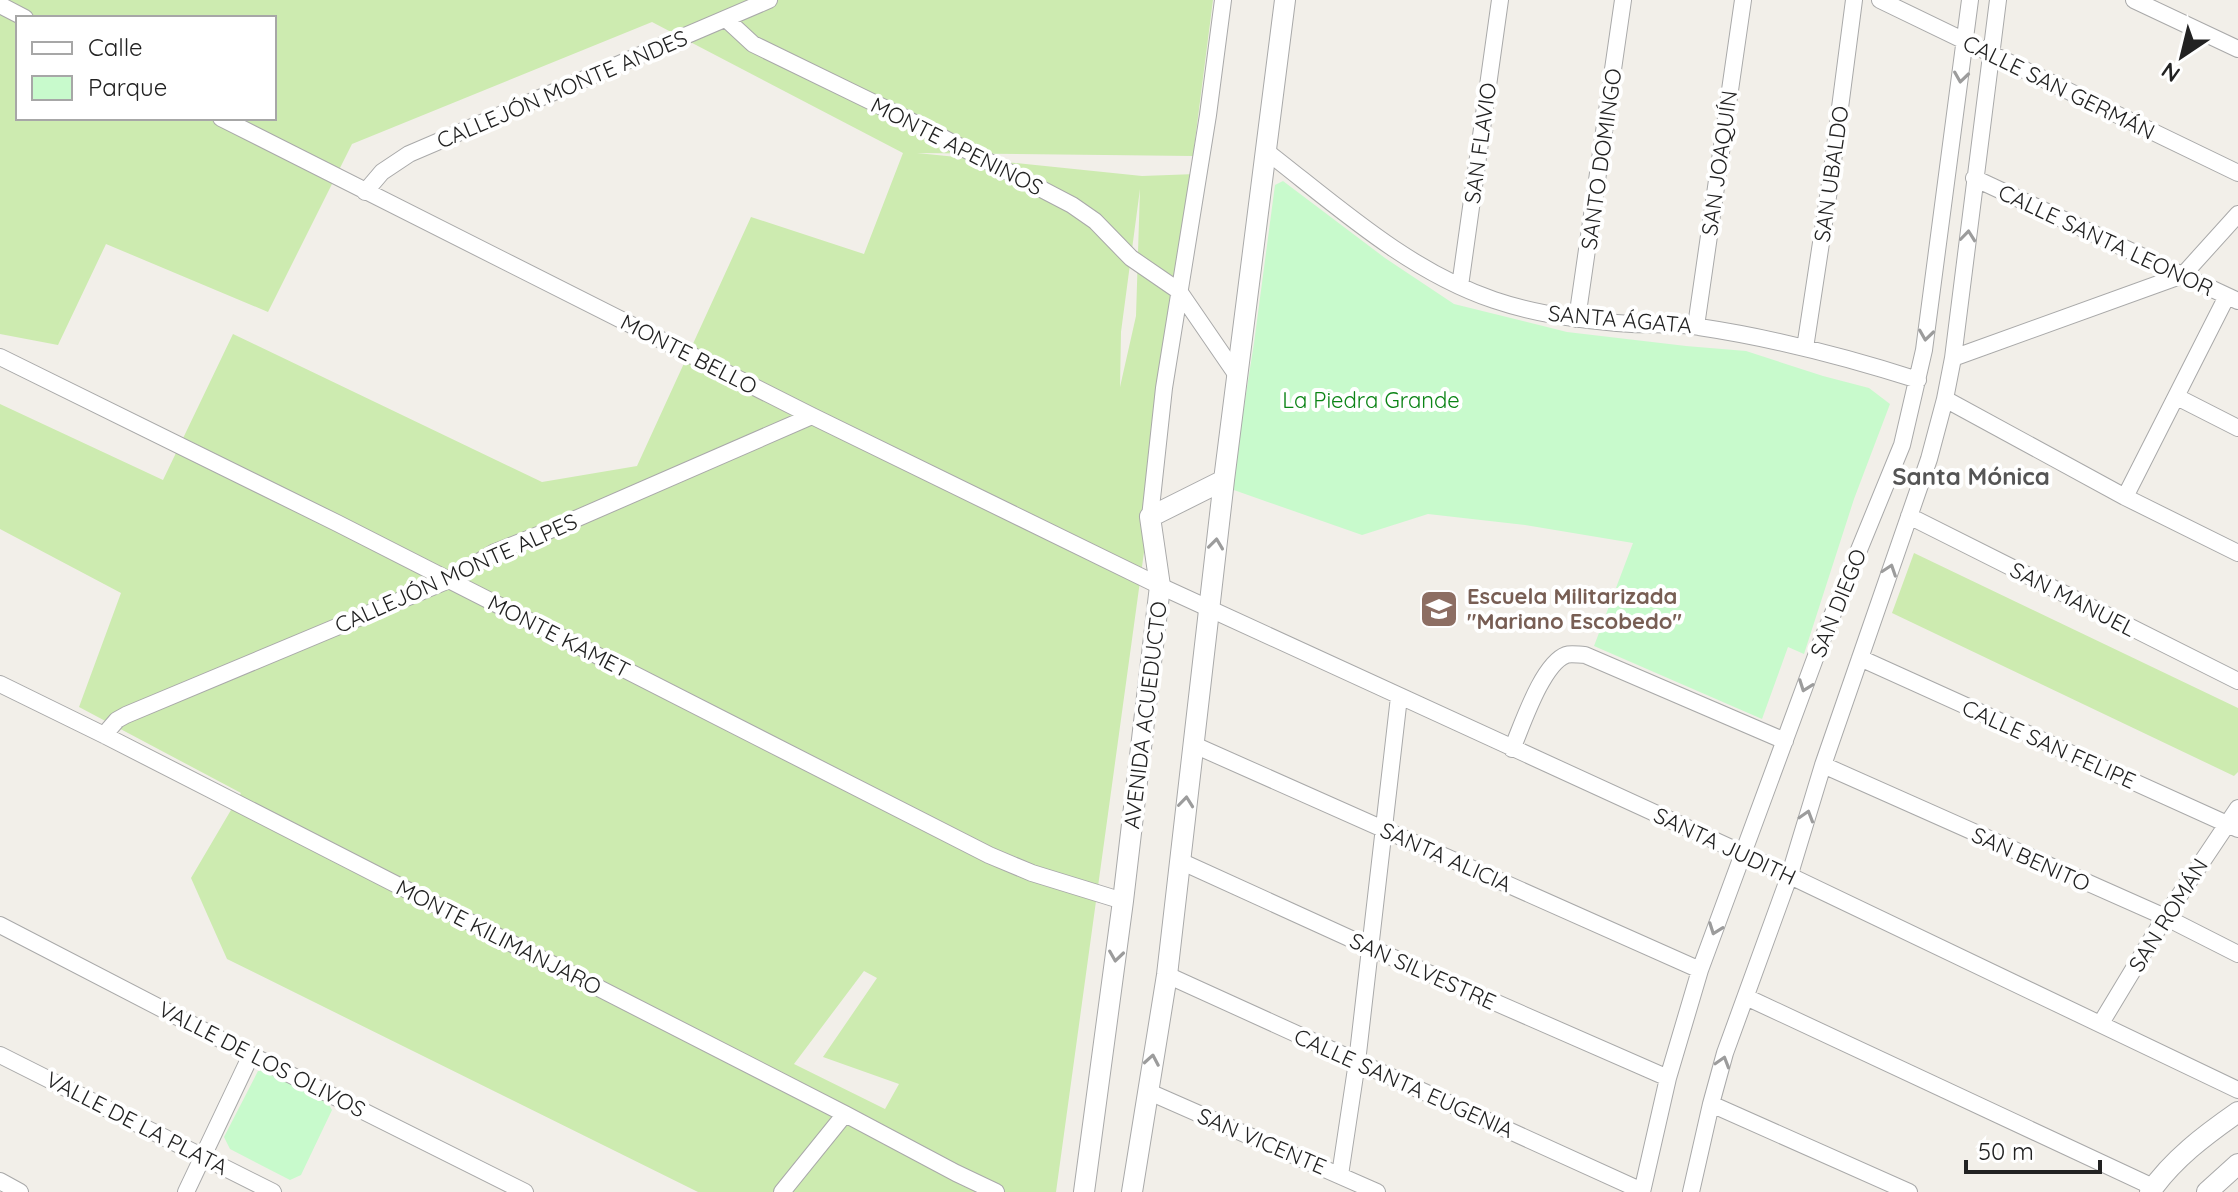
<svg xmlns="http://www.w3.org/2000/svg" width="2238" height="1192" font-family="Quicksand,sans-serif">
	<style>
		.grass { fill: #cdebb0; fill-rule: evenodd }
		.park { fill: #c8facc }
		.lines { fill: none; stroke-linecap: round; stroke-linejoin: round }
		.minor-casing { stroke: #a9a9a9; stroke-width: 18 }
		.tertiary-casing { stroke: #a9a9a9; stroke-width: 22 }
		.minor { stroke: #fff; stroke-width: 16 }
		.tertiary { stroke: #fff; stroke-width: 20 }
		.oneway { stroke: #9c9c9c }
		.labels { text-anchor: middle; stroke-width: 8; stroke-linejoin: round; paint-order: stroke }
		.street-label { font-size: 22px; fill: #222; stroke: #fff }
		.park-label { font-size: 22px; fill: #0c8416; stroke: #fff }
		.education-label { font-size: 22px; font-weight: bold; fill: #785e54; stroke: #fff; text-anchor: start }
		.neighbourhood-label { font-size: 24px; font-weight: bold; fill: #555; stroke: #fff }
	</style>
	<rect width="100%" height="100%" fill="#f2efe9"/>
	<!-- grass -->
	<path class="grass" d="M0 0H1213L1193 156 917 153 1142 176 1196 174 1056 1192H698L227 959 191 878 241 793 79 707 121 593 0 529V404L163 480 233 334 542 482 637 466 751 217 864 254 903 153 652 22 352 144 268 312 106 244 58 345 0 334ZM18 18H274V118H18ZM1140 189 1136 316 1120 387 1121 332ZM864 971 877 978 823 1057 899 1084 885 1109 794 1064Z
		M1914 553 2238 708V772L2234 776 1892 613Z"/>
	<!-- park -->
	<path class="park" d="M1283 181 1385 258 1454 304 1567 332 1686 346 1746 351 1823 376 1869 388 1890 404 1854 499 1804 654 1788 647 1762 719 1594 646 1633 543 1525 525 1428 514 1362 535 1231 489 1254 343 1275 185Z
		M269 1070 328 1103 332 1110 301 1175 290 1180 230 1149 224 1137 258 1071Z"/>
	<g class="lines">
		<!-- minor casing -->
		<g class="minor-casing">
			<path id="minor" d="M1880 0 2238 173
				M2134 0 2238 49
				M0 5 25 18
				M726 19 753 44 903 117 1072 205 1095 221 1131 258 1179 291 1238 377
				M221 118 812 416 1160 586 1742 853 2238 1090
				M1266 151C1337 206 1408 271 1494 300 1538 315 1586 321 1632 324 1654 325 1677 323 1699 327 1773 338 1846 357 1918 380
				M1974 178 2238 301
				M365 192 382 172 409 154 769 0
				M1460 286 1500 0
				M1577 319 1623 0
				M1696 326 1743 0
				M1805 348 1831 177 1854 0
				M0 357 337 523 989 855 1032 873 1123 901
				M1953 358 2183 275 2238 214
				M2177 397 2238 428
				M1945 399 2125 497 2238 553
				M2125 497 2227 296
				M1909 516 2238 681
				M1150 517 1164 388 1208 115 1223 0
				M1860 658 2238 829
				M0 684 104 735 845 1114 956 1173 996 1192
				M104 735 117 720 126 715 449 580 495 552 548 531 812 416
				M1192 744 1700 970
				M1512 749C1522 726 1542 664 1566 655 1571 653 1579 655 1585 655L1785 741
				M1823 765 2165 917 2238 954
				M1180 861 1371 948 1668 1078
				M0 925 251 1055 525 1192
				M1167 975 1642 1191
				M1746 997 2153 1187
				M2101 1023 2165 917 2238 808
				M0 1055 273 1192
				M1147 1091 1377 1192
				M1711 1104 1909 1192
				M1340 1175 1357 1062 1399 697
				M0 1181 20 1192
				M186 1192 251 1055
				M782 1192 845 1114
				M1642 1192 1668 1078 1700 970 1820 645 1902 445 1924 350 1970 0
				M1691 1192 1711 1104 1725 1053 1789 877 1823 765 1929 459 1945 399 1953 358 1998 0"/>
		</g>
		<!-- tertiary casing -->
		<g class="tertiary-casing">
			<path id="tertiary" d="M1084 1192 1123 901 1160 586 1150 517 1224 480
				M1132 1192 1167 975 1224 480 1285 0
				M2150 1192C2173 1159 2205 1135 2238 1112
				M2207 1192 2238 1164"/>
		</g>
		<!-- minor -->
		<use href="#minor" class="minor"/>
		<!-- tertiary -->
		<use href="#tertiary" class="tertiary"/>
	</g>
	<!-- one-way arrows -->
	<defs><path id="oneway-chevron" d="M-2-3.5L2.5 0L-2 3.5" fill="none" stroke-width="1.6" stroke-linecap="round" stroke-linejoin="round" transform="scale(2)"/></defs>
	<g class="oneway">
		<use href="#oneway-chevron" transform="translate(1961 77) rotate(98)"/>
		<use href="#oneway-chevron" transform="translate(1968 236) rotate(-84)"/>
		<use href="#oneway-chevron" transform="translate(1926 335) rotate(98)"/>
		<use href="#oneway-chevron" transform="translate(1216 544) rotate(-83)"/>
		<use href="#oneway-chevron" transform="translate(1890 570) rotate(-71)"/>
		<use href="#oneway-chevron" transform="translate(1805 686) rotate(110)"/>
		<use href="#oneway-chevron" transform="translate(1186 802) rotate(-84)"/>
		<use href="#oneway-chevron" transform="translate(1807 816) rotate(-73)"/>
		<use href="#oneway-chevron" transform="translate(1715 929) rotate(110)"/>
		<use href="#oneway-chevron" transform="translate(1116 956) rotate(98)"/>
		<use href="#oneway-chevron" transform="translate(1152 1060) rotate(-80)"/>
		<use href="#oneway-chevron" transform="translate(1723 1062) rotate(-73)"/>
	</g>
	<!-- icons -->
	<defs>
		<g id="school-square" transform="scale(2)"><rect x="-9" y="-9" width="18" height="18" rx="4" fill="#8d6e63" stroke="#fff"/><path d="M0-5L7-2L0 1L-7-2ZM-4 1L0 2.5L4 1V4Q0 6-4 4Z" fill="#fff"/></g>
	</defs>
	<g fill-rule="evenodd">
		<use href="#school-square" x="1439" y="609"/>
	</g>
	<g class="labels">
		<!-- street labels -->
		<g class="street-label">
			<text transform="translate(2059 87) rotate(26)" y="8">CALLE SAN GERMÁN</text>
			<text transform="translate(562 89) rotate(-23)" y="8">CALLEJÓN MONTE ANDES</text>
			<text transform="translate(1480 143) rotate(-82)" y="8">SAN FLAVIO</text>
			<text transform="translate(957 146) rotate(27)" y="8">MONTE APENINOS</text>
			<text transform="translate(1601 159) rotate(-82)" y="8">SANTO DOMINGO</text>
			<text transform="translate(1719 163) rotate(-82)" y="8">SAN JOAQUÍN</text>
			<text transform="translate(1831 174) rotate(-82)" y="8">SAN UBALDO</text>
			<text transform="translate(2106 240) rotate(25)" y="8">CALLE SANTA LEONOR</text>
			<text transform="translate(1620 319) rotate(5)" y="8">SANTA ÁGATA</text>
			<text transform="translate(689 354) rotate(27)" y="8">MONTE BELLO</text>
			<text transform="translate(456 573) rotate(-24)" y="8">CALLEJÓN MONTE ALPES</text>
			<text transform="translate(2073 599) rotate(27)" y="8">SAN MANUEL</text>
			<text transform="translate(1838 603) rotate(-68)" y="8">SAN DIEGO</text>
			<text transform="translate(559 636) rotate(27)" y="8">MONTE KAMET</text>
			<text transform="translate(1145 715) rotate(-83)" y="8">AVENIDA ACUEDUCTO</text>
			<text transform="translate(2049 744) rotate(24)" y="8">CALLE SAN FELIPE</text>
			<text transform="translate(1725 846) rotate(25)" y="8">SANTA JUDITH</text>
			<text transform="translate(1446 857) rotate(24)" y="8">SANTA ALICIA</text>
			<text transform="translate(2031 859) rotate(24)" y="8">SAN BENITO</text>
			<text transform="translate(2168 915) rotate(-58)" y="8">SAN ROMÁN</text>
			<text transform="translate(499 937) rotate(27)" y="8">MONTE KILIMANJARO</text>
			<text transform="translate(1423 971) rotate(24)" y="8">SAN SILVESTRE</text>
			<text transform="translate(262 1059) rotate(27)" y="8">VALLE DE LOS OLIVOS</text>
			<text transform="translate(1404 1083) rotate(24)" y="8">CALLE SANTA EUGENIA</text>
			<text transform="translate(137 1123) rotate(27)" y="8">VALLE DE LA PLATA</text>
			<text transform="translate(1262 1141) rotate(23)" y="8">SAN VICENTE</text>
		</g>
		<!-- park labels -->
		<g class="park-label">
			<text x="1371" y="408">La Piedra Grande</text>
		</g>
		<!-- education labels -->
		<g class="education-label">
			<text x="1467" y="604">Escuela Militarizada<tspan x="1467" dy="25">"Mariano Escobedo"</tspan></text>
		</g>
		<!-- neighbourhood labels -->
		<g class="neighbourhood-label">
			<text x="1971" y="485">Santa Mónica</text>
		</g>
	</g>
	<!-- legend -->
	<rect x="16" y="16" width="260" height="104" fill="#ffffff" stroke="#a7a7a7" stroke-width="2"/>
	<rect x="32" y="42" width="40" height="12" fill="#ffffff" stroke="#a7a7a7" stroke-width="2"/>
	<text x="88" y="56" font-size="24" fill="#222222">Calle</text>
	<rect x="32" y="76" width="40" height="24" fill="#c8facc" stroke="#a7a7a7" stroke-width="2"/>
	<text x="88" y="96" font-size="24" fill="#222222">Parque</text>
	<!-- north arrow -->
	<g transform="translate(2182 56) rotate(215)" stroke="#ffffff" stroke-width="6" paint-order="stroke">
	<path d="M0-6L14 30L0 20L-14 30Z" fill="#222222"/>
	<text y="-12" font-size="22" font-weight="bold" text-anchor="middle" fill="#222222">N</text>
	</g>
	<!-- scale -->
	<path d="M1966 1160v12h134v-12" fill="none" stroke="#222222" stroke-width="4"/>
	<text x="1978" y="1160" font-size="24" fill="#222222" stroke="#ffffff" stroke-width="6" paint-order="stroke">50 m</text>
</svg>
